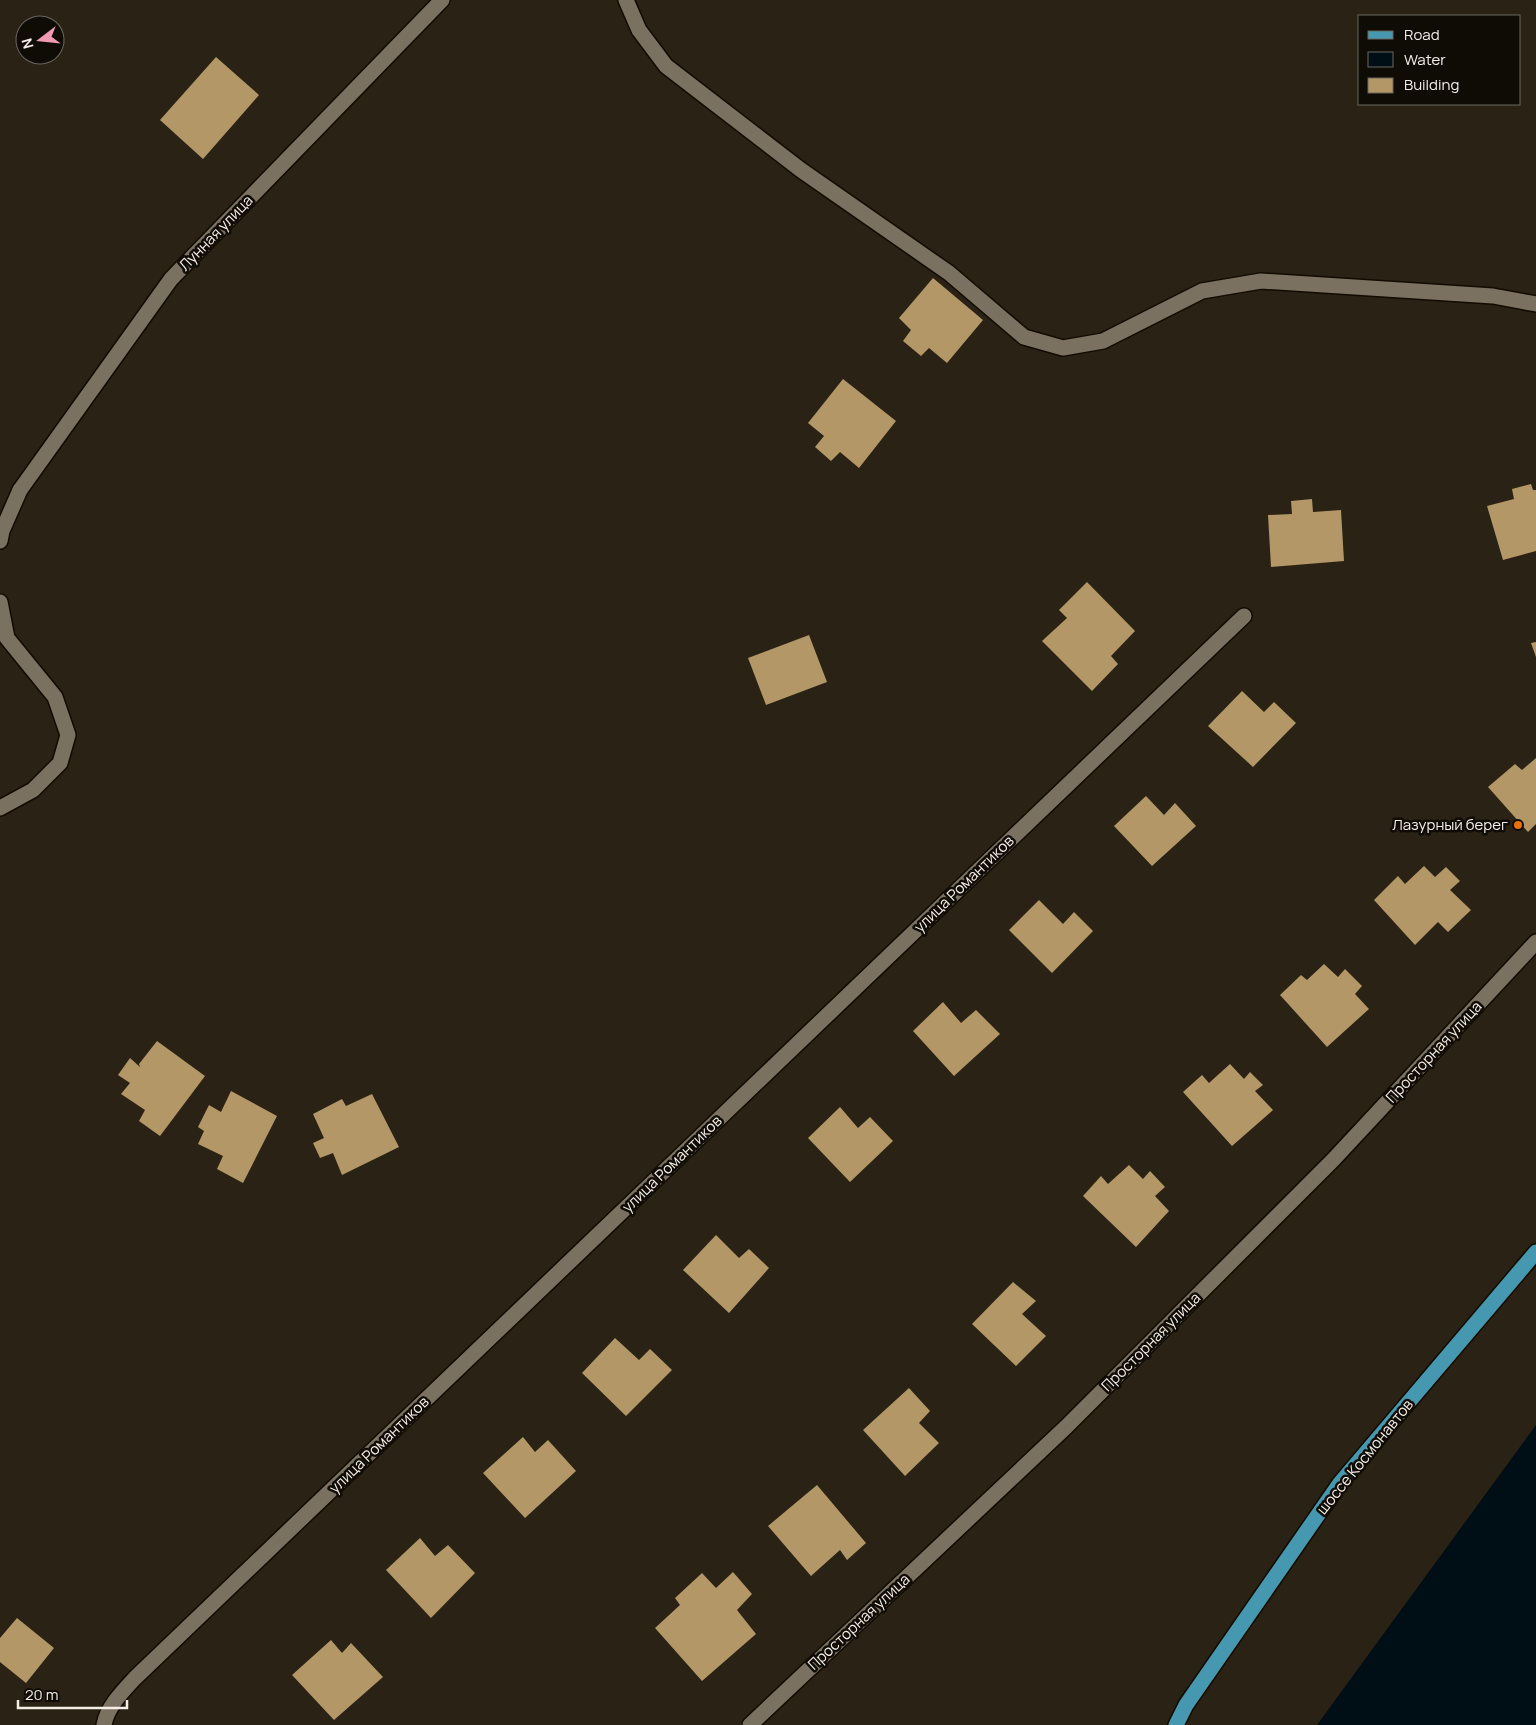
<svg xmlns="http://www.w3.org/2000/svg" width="1536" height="1725" font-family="Manrope,sans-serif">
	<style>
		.water { fill: #000e16 }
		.building { fill: #b39767 }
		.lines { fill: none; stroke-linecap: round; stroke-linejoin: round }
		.lane-casing { stroke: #120b01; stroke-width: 18 }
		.street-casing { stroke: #120b01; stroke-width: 18 }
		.primary-casing { stroke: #120b01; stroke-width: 18 }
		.lane { stroke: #7b7161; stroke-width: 15 }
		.street { stroke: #7b7161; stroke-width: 15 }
		.primary { stroke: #4698b1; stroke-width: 15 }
		.food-dot { fill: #e8710a; stroke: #0f0c06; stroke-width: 2 }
		.labels { text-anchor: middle; stroke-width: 5; stroke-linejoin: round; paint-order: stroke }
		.street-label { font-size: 15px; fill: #f4eee5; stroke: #0f0c06 }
		.poi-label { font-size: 15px; fill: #f4eee5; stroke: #0f0c06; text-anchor: end }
	</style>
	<rect width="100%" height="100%" fill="#2a2214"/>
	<!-- water -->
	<path class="water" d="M1536 1425V1725H1317Z"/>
	<!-- building -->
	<path class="building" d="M216 57 259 95 203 159 160 120Z
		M933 278 983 320 947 363 929 348 921 356 903 341 911 330 899 318Z
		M843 379 896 421 859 468 840 452 831 461 815 447 824 436 808 423Z
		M1531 484 1533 490H1536V551L1503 560 1487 506 1514 499 1512 489Z
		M1312 499 1313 512 1341 510 1344 561 1271 567 1268 515 1292 514 1291 501Z
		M1087 582 1135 631 1111 656 1118 664 1092 691 1042 641 1067 618 1059 610Z
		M809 635 827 682 766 705 748 658Z
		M1536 642V657L1531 643Z
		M1242 691 1264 712 1274 702 1296 723 1253 767 1208 726Z
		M1536 758V824L1528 832 1488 787 1515 764 1522 770Z
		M1146 796 1164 815 1175 803 1196 826 1152 866 1114 826Z
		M1424 866 1435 877 1446 867 1460 881 1450 890 1471 910 1448 932 1438 922 1415 945 1374 900 1398 876 1405 884Z
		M1039 900 1063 924 1074 912 1093 931 1052 973 1009 930Z
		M1324 964 1338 977 1345 969 1362 986 1355 994 1369 1009 1327 1047 1280 995 1301 975 1307 980Z
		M943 1002 961 1023 976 1010 1000 1034 954 1076 913 1031Z
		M157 1041 205 1076 160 1136 139 1121 145 1110 121 1094 130 1083 118 1075 130 1058 140 1067 139 1064Z
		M1230 1064 1244 1079 1250 1072 1263 1085 1255 1091 1273 1110 1232 1146 1183 1092 1202 1075 1209 1083Z
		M231 1091 277 1116 243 1183 217 1169 223 1156 198 1144 204 1131 198 1127 209 1105 221 1112Z
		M372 1094 399 1147 342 1175 333 1153 320 1158 313 1143 324 1138 313 1114 342 1099 346 1106Z
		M840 1107 858 1128 870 1117 893 1141 850 1182 808 1138Z
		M1129 1165 1143 1179 1150 1171 1165 1187 1155 1196 1169 1211 1136 1247 1083 1196 1101 1176 1108 1184Z
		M716 1235 739 1258 749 1249 769 1268 729 1313 683 1270Z
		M1013 1282 1036 1301 1022 1314 1046 1336 1016 1366 972 1324Z
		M615 1338 639 1360 650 1349 672 1370 626 1416 582 1373Z
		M909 1388 930 1411 919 1423 939 1443 905 1476 863 1430Z
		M523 1437 535 1452 548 1440 576 1471 525 1518 483 1473Z
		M817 1485 866 1543 847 1560 840 1550 811 1576 768 1526Z
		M420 1538 435 1556 448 1545 475 1573 431 1618 386 1570Z
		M733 1572 752 1594 737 1610 756 1634 702 1681 655 1628 680 1605 675 1598 702 1573 716 1588Z
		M17 1618 54 1648 26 1683 0 1662V1638Z
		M331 1640 342 1653 351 1643 383 1677 334 1720 292 1675Z"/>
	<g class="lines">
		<!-- lane casing -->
		<g class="lane-casing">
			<path id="lane" d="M0 541 2 531 20 490
				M0 602 7 638 55 697 68 735 60 763 33 790 0 808"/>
		</g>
		<!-- street casing -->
		<g class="street-casing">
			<path id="street" d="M626 0 639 30 666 66 801 170 949 273 1024 337 1063 348 1103 341 1202 291 1261 281 1493 296 1536 304
				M20 490 171 279 442 0
				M104 1725C107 1707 123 1691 135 1678L1244 616
				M750 1725 1066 1427 1333 1160 1536 942"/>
		</g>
		<!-- primary casing -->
		<g class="primary-casing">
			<path id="primary" d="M1176 1725 1186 1705 1340 1483 1536 1252"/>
		</g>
		<!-- lane -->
		<use href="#lane" class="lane"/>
		<!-- street -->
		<use href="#street" class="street"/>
		<!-- primary -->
		<use href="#primary" class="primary"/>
	</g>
	<!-- markers -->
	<circle class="food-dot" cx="1518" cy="825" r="5"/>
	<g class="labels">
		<!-- street labels -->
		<g class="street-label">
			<text transform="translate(216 233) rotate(-46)" y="5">Лунная улица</text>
			<text transform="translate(964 884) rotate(-44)" y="5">улица Романтиков</text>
			<text transform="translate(1434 1052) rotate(-47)" y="5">Просторная улица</text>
			<text transform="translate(672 1164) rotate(-44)" y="5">улица Романтиков</text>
			<text transform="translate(1151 1342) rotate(-45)" y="5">Просторная улица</text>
			<text transform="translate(379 1445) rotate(-44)" y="5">улица Романтиков</text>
			<text transform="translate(1365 1457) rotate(-51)" y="5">шоссе Космонавтов</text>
			<text transform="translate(859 1622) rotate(-43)" y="5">Просторная улица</text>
		</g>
		<!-- poi labels -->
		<g class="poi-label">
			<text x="1508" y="830">Лазурный берег</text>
		</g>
	</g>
	<!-- legend -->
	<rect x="1358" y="15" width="162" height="90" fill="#0f0c06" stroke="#6b665f"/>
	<rect x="1368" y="31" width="25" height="8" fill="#4698b1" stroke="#6b665f"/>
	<text x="1404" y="40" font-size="15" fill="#f4eee5">Road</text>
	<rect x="1368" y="52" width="25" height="15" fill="#000e16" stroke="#6b665f"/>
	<text x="1404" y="65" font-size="15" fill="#f4eee5">Water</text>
	<rect x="1368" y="78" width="25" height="15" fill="#b39767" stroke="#6b665f"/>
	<text x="1404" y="90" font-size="15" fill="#f4eee5">Building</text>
	<!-- north arrow -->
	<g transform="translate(40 40) rotate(254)"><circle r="24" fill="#0f0c06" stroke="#6b665f"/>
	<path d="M0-4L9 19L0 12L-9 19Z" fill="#f19ab2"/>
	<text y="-8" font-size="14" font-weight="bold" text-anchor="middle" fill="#f4eee5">N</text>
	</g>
	<!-- scale -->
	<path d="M18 1700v8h109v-8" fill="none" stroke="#f4eee5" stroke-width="2.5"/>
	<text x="25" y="1700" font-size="15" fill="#f4eee5" stroke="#0f0c06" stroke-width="4" paint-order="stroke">20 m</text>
</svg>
